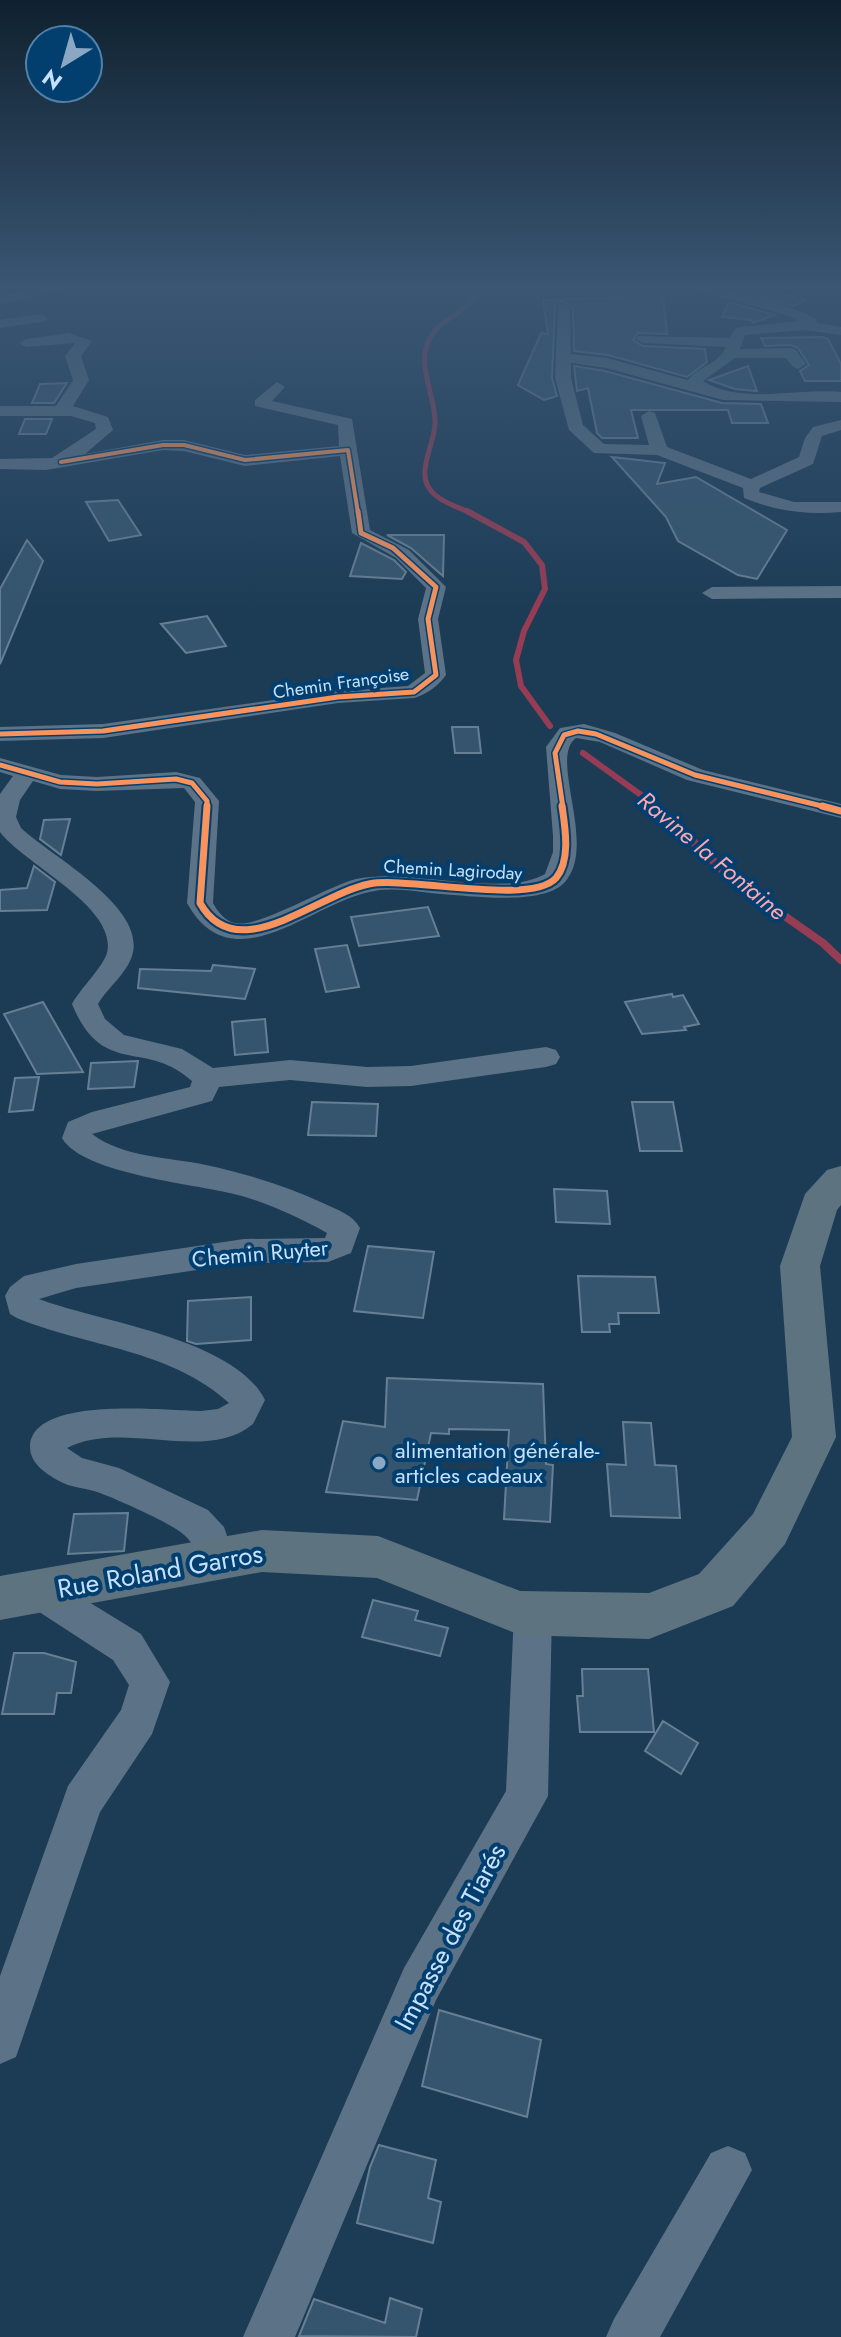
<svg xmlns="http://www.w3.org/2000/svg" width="841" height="2337" font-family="Jost,sans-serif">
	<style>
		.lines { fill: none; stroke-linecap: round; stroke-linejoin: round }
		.stream-far2 { stroke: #963c54; stroke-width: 5 }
		.stream-far1 { stroke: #963c54; stroke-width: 6 }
		.stream { stroke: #963c54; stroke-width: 8 }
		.building { fill: #35556e; stroke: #667f95; stroke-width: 2 }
		.minor { fill: #5c7286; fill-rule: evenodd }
		.major { fill: #5e7380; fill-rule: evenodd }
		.cycleway-far2-casing { stroke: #033f6e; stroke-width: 7 }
		.cycleway-far1-casing { stroke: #033f6e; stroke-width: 8 }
		.cycleway-casing { stroke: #033f6e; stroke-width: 11 }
		.cycleway-far2 { stroke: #f8935d; stroke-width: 4 }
		.cycleway-far1 { stroke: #f8935d; stroke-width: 5 }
		.cycleway { stroke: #f8935d; stroke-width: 7 }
		.poi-dot { fill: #8aa7c3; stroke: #033f6e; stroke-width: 3 }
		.labels { text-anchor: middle; stroke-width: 8; stroke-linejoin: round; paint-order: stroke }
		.far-street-label { font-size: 18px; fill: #c6e1fe; stroke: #033f6e }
		.street-label { font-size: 22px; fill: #c6e1fe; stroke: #033f6e }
		.poi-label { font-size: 22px; fill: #c6e1fe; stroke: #033f6e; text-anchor: start }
		.water-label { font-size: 24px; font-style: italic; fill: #faa7b4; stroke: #033f6e }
		.near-street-label { font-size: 26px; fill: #c6e1fe; stroke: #033f6e }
	</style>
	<rect width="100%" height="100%" fill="#1c3c56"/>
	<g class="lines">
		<!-- stream-far2 -->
		<path class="stream-far2" d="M471 513C458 507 437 501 429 488 417 470 435 443 435 423 436 396 415 364 430 338 443 313 469 319 477 285"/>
		<!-- stream-far1 -->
		<path class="stream-far1" d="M467 511 524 542 542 565 545 589 524 631 516 660 521 686 550 726
			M583 753 659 808"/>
		<!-- stream -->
		<path class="stream" d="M656 806 732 879 823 943 841 960"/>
	</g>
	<!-- building -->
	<path class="building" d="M653 285H662L667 334 638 333 633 340 643 346 705 349 707 362 687 377 608 355 574 351 573 308 562 301 555 305 552 378 557 396 544 400 518 385 541 333 548 334 543 300 628 297V293Z
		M737 285H755L805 300 794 306 735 289Z
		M729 302 775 315 753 323 751 320 722 317Z
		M823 337 828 339 841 364V381H805L800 371 809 365 798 348 791 345 765 346 761 338Z
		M574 366 605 371 722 403 761 404 768 423H732L728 410H631L638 438H602L597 433 588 388 577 391Z
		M748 366 757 391 735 389 709 380Z
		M67 383 54 403H32L40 384Z
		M25 419H52L46 434H19Z
		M612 457 665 463 657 484 696 477 787 530 757 579 738 575 678 541 666 517Z
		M118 500 141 535 109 541 86 502Z
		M387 535H444L443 576 411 548Z
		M27 540 43 561 0 664V589Z
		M361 543 394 560 406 572 402 579 350 576Z
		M207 616 226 646 186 653 161 624Z
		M452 727H478L481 753H455Z
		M70 819 61 855 40 839 44 820Z
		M34 866 55 882 47 910 0 911V890L27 888Z
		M428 907 439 936 359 946 351 917Z
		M347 945 359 987 326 992 315 949Z
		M213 965 255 969 245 999 138 988 140 969 211 971Z
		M672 994 673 997 683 995 699 1024 684 1027 686 1030 642 1034 625 1002Z
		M43 1002 83 1072 37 1074 4 1014Z
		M265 1019 268 1052 235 1055 232 1022Z
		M138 1061 134 1087 88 1089 91 1063Z
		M39 1077 33 1110 9 1112 15 1078Z
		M312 1102 378 1104 376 1136 308 1135Z
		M632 1102H673L682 1151H640Z
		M554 1189 607 1191 610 1224 556 1222Z
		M368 1246 434 1252 423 1318 354 1311Z
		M578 1276 655 1277 659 1313H618L619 1324H609L610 1332H582Z
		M251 1297V1340L196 1344 187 1341 188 1301Z
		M387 1378 543 1384 546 1464 553 1465 550 1522 504 1519 509 1430 449 1429V1434L431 1433 417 1500 326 1492 343 1421 385 1427Z
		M623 1422 651 1423 655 1465 676 1466 680 1518 611 1516 607 1464 626 1465Z
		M128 1513 124 1551 68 1554 74 1514Z
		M373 1600 418 1611 415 1620 448 1628 440 1656 362 1637Z
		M14 1653H44L76 1662 71 1693H57L54 1714H2Z
		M582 1669H648L654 1732H580L577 1696H583Z
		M663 1721 698 1743 681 1774 645 1751Z
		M439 2010 541 2040 527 2117 422 2086Z
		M379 2145 436 2160 428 2198 441 2202 433 2243 357 2223 370 2167Z
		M390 2298 422 2309 416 2337 299 2336 314 2299 385 2323Z"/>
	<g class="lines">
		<!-- minor -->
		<path class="minor" d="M51 285H79L0 304V296Z
			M628 285H650L629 290Z
			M679 285C719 285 781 300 816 319L817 323 841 327V335L804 330 745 335 740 349 791 348 796 350 806 364 798 369 793 367 786 358H735L703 381C740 405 799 388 841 392V402L723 400 606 368 571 363V378L583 425 604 444 649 445 641 416 649 411 655 413 667 447 751 479 799 457 805 438 813 427 841 420V430L822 436 813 464 760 488 759 492 794 502H841V512C807 515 776 511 744 498L743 488 657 455 594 453 569 430 555 378 558 305 563 304 570 308 571 354 607 358 688 380C698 366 718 365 726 347L643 343 636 339 638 336 729 338 736 328 741 327 799 321 790 316Z
			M41 314 48 318 46 321 0 328V320Z
			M69 333 92 341 81 356 89 380 73 406 108 417 113 430 85 454 163 440H184L245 455 339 446 338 425 255 406V400L277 382 285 387 272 401 352 419 370 530 409 550 446 587 438 619 446 675C439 685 426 695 414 698L338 703 103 738 0 741V727L103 724 338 691 408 686 425 673 418 619 426 588 396 558 352 533 340 456 245 466 184 451 163 450 46 470 0 469V459L52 458 96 429 95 423 71 416H0V406H56L73 380 65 356 75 343 26 347 19 343 26 339Z
			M841 586V598L712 599 702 593 712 587Z
			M584 724 615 733 703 770 841 804V818L687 780 600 742 576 738C548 758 598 845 565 882 544 906 471 896 441 894 418 892 391 886 369 892 309 905 232 984 187 903L195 802 184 788 97 791 60 789 33 781 20 800 16 817 21 828C51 856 143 905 133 952 129 972 108 987 98 1004L105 1019 124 1035 182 1049 213 1068 290 1060 367 1067 411 1066 546 1047 556 1050 560 1057 556 1064 546 1067 411 1086 367 1087 290 1080 219 1087 212 1101 92 1134C124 1158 169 1157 206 1165 247 1174 287 1186 325 1204 338 1210 353 1215 360 1228L351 1253 328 1262 244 1263 76 1288 39 1299C99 1322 234 1338 265 1400L253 1424C205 1464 123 1419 67 1448L82 1458 119 1468 208 1510 224 1527 235 1559 229 1571 216 1576 203 1571C197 1558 195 1543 183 1534 169 1522 118 1500 100 1493 87 1488 71 1488 59 1481 45 1473 29 1463 30 1445 35 1395 167 1411 201 1411L218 1409 229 1403C170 1349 87 1347 17 1318L10 1314 5 1296 10 1287 24 1276 76 1264 244 1239 325 1238 327 1233C300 1218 272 1205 242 1196 200 1184 83 1175 62 1138L68 1122 92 1112 190 1087 192 1081C144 1038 103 1079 72 1004 80 989 103 967 107 953 118 907 25 865 0 832V794L13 776 0 772V758L61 775 97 777 176 772 200 778 219 801 213 903C217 911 225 921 235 923 257 929 328 886 356 879 409 867 503 899 545 874L553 852V836L546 747 560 728Z
			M40 1575 53 1580 141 1634 170 1682 152 1734 100 1812 16 2057 0 2064V1976L68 1786 121 1710 129 1685 113 1660 27 1604 21 1592 27 1580Z
			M533 1595 546 1600 552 1613 548 1796 436 2000 295 2337H243L404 1968 506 1791 514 1613 520 1600Z
			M728 2146 745 2153 752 2170 660 2337H606L614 2319 711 2153Z"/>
		<!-- major -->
		<path class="major" d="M841 1166V1205L837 1210 820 1266 836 1437 785 1544 733 1606 649 1639 520 1635 377 1578 262 1572 0 1620V1576L262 1530 378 1536 520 1591 649 1593 699 1574 753 1514 792 1437 780 1266 805 1194 827 1170Z"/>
		<!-- cycleway-far2 casing -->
		<g class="cycleway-far2-casing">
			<path id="cycleway-far2" d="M61 462 163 445H184L245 460 348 450 358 513"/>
		</g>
		<!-- cycleway-far1 casing -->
		<g class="cycleway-far1-casing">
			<path id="cycleway-far1" d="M0 734 103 731 338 697 414 692 436 675 428 619 436 587 393 548 361 533 358 511
				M0 765 60 782 97 784 176 779 192 783 207 801V808
				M563 808 555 753 564 735 578 731 596 734 695 775 830 808"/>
		</g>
		<!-- cycleway casing -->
		<g class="cycleway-casing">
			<path id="cycleway" d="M207 806 200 903C237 969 317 894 369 884 408 876 531 906 556 878 571 860 565 827 562 806
				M822 806 841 811"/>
		</g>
		<!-- cycleway-far2 -->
		<use href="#cycleway-far2" class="cycleway-far2"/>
		<!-- cycleway-far1 -->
		<use href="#cycleway-far1" class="cycleway-far1"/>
		<!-- cycleway -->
		<use href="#cycleway" class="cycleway"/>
	</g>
	<!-- sky -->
	<linearGradient id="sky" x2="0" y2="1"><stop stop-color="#0f212f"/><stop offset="0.47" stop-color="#3a5673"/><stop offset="1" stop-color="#3a5673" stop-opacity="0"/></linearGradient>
	<rect width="841" height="612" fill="url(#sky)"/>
	<!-- markers -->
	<circle class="poi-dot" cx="379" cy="1463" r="8"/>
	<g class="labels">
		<!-- far-street labels -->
		<g class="far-street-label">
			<text transform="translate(341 683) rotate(-8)" y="6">Chemin Françoise</text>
			<text transform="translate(453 870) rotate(3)" y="6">Chemin Lagiroday</text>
		</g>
		<!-- street labels -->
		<g class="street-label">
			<text transform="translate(260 1253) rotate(-5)" y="8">Chemin Ruyter</text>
		</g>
		<!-- poi labels -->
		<g class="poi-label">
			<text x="395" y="1458">alimentation générale-<tspan x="395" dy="25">articles cadeaux</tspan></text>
		</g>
		<!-- water labels -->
		<g class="water-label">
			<text transform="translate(712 856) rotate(40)" y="8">Ravine la Fontaine</text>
		</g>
		<!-- near-street labels -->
		<g class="near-street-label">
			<text transform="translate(160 1571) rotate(-10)" y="9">Rue Roland Garros</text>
			<text transform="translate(450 1937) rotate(-62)" y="9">Impasse des Tiarés</text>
		</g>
	</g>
	<!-- north arrow -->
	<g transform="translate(64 64) rotate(217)"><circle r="38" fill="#033f6e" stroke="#5180a8" stroke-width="2"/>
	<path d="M0-6L14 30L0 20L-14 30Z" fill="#8aa7c3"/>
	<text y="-12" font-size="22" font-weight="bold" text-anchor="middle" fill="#c6e1fe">N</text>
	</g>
</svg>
